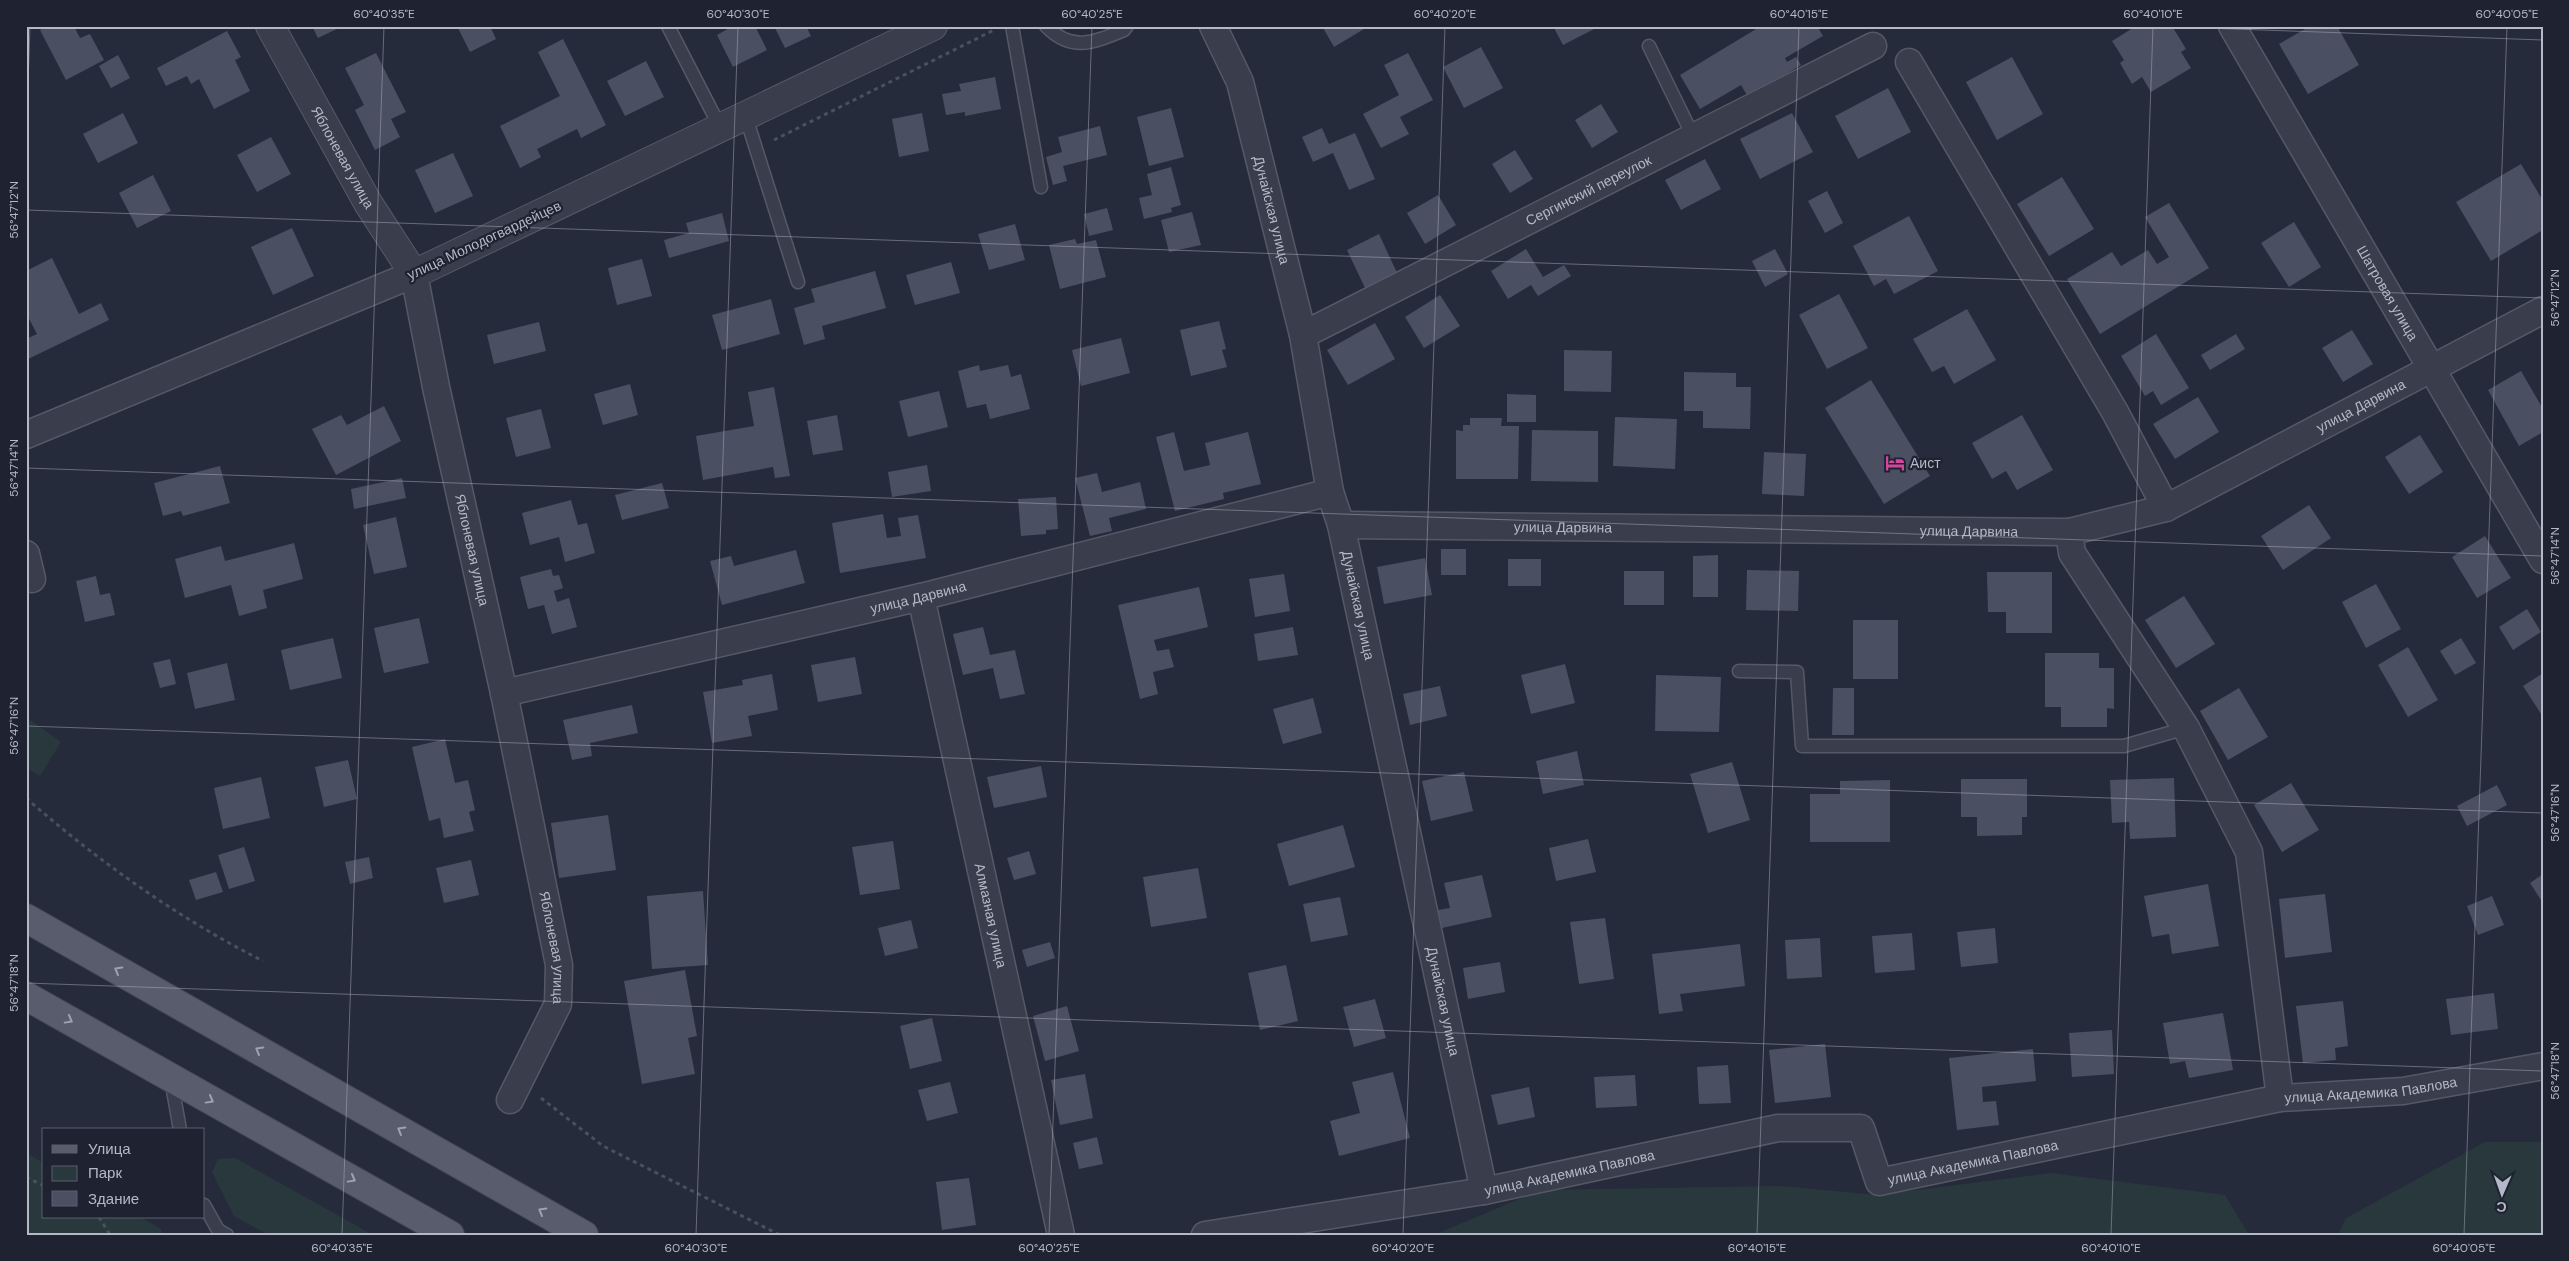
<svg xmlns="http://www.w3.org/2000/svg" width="2569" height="1261" font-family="'DM Sans',sans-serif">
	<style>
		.green { fill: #29383d }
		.building { fill: #4a4f62 }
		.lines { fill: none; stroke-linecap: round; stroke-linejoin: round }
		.service-casing { stroke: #555967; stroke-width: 15 }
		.minor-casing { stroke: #555967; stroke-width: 29 }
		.tertiary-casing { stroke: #555967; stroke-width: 30 }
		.primary-casing { stroke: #434755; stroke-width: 30 }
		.path { stroke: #46535a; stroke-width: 3; stroke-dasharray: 4 4; stroke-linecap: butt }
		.service { stroke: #3a3e4c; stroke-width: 12 }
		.minor { stroke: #3a3e4c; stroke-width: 26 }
		.tertiary { stroke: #3a3e4c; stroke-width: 28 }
		.primary { stroke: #585c6c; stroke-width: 28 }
		.oneway { stroke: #9ea2b0 }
		.ticks { fill: none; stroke: #b5b9c7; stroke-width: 1; stroke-opacity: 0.45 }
		.labels { text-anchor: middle; stroke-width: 4.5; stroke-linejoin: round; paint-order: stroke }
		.street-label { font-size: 14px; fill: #b5b9c7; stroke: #1f2331 }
		.poi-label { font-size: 14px; fill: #b5b9c7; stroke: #1f2331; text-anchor: start }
		.neatline { fill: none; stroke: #b5b9c7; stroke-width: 2 }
		.ticks-label { font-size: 12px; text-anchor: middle; fill: #b5b9c7 }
	</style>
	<rect width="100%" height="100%" fill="#262b3b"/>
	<!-- green -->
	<path class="green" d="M26 717 61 742 40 776 26 768Z
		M2485 1142H2543V1235H2338L2346 1218Z
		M26 1153 44 1163V1217H140L161 1229 162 1235H26Z
		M235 1158 373 1235H269L234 1216 212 1172 218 1159Z
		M2051 1173 2225 1195 2249 1235H1434L1541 1190 1781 1186 1877 1195Z"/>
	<!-- building -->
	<path class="building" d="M48 26H74L80 38 90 34 104 60 66 80 40 30Z
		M312 26H343L318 38Z
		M457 26H490L496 39 470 52Z
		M733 26H755L767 50 733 67 717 35Z
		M774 26H806L811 36 785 48Z
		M1322 26H1369L1334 47Z
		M1553 26H1600L1563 45Z
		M1761 26H1817L1823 36 1785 58 1787 62 1796 57 1801 65 1748 97 1741 85 1700 109 1680 75Z
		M2136 26H2172L2186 49 2181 52 2191 68 2151 92 2142 77 2132 84 2120 63 2124 60 2112 41Z
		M2310 26H2337L2359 65 2308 94 2279 44Z
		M227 31 241 57 235 60 250 91 214 109 199 79 191 84 187 76 166 86 157 68Z
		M563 39 606 125 581 138 577 129 537 149 541 157 520 168 500 126 560 96 538 52Z
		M1481 47 1503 88 1464 108 1443 67Z
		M376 53 406 112 391 119 400 137 375 150 355 110 364 105 345 68Z
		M1408 53 1433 100 1400 117 1409 134 1381 148 1363 114 1399 95 1384 65Z
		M118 55 130 78 111 88 99 66Z
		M2012 57 2043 114 1997 140 1966 82Z
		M646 61 664 97 625 116 607 81Z
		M995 77 1001 109 965 116V112L946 115 942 94 961 91 959 84Z
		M1888 88 1911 132 1858 159 1835 116Z
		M1601 104 1618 132 1592 148 1575 120Z
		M1171 108 1184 157 1149 166 1137 117Z
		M123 113 138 143 98 163 83 134Z
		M922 113 929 151 899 157 892 119Z
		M1792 113 1813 152 1760 179 1740 139Z
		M1100 126 1107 155 1063 166 1067 181 1053 185 1046 157 1062 152 1058 137Z
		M1322 128 1329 144 1355 133 1375 179 1349 190 1333 153 1313 162 1302 137Z
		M271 137 291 174 257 192 237 155Z
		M1515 150 1533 179 1510 193 1492 164Z
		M453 153 473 196 435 213 415 170Z
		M1705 159 1721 189 1681 210 1665 180Z
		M2521 164 2543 201V230L2491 261 2456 202Z
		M1171 167 1181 205 1171 208 1172 212 1144 219 1139 198 1152 195 1147 174Z
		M153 175 171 211 137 228 119 193Z
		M2062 177 2094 229 2049 256 2017 204Z
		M1827 191 1843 223 1825 233 1808 201Z
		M1438 195 1456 225 1425 244 1407 213Z
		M2169 203 2209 268 2100 334 2067 279 2112 252 2121 266 2148 250 2157 264 2169 257 2145 217Z
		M1107 208 1113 230 1089 236 1084 214Z
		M1192 212 1201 245 1169 252 1161 220Z
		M722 213 729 241 669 258 664 240 689 233 686 223Z
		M1909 216 1938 271 1894 294 1886 279 1874 286 1853 246Z
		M2294 222 2321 267 2289 287 2261 243Z
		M1015 224 1025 260 989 270 978 234Z
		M292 228 314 276 273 295 251 247Z
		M1379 234 1398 275 1366 290 1347 250Z
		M1075 239 1077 244 1096 240 1106 277 1060 289 1049 245Z
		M1526 249 1543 277 1564 265 1571 276 1538 296 1531 285 1508 299 1491 271Z
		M1775 249 1788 274 1765 287 1752 261Z
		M52 258 79 314 101 303 109 320 26 360V339L37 334 26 313V271Z
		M642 259 652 296 617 305 608 268Z
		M951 262 960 293 915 305 906 275Z
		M875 271 886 308 822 326 825 339 804 345 794 308 815 302 811 289Z
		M1839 294 1868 348 1827 369 1799 315Z
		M1440 295 1460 326 1424 348 1405 317Z
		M771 299 780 334 722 350 712 315Z
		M1967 309 1996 360 1954 384 1944 366 1932 372 1913 339Z
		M1219 321 1226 349 1222 350 1227 367 1191 376 1180 330Z
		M539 322 546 351 494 364 487 335Z
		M1375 323 1395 359 1348 385 1327 350Z
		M2352 330 2373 364 2343 382 2322 348Z
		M2156 334 2189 388 2161 405 2153 391 2145 396 2121 356Z
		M2236 334 2245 349 2210 370 2201 355Z
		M1121 338 1130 373 1081 386 1072 350Z
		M1564 350 1612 351 1611 392 1564 391Z
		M979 365 980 371 1008 365 1011 377 1021 374 1030 409 990 419 986 404 967 408 958 371Z
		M2521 371 2543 409V432L2519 446 2488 390Z
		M1684 372 1736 373V387H1751L1750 429 1703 428V411H1684Z
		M1871 380 1930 476 1884 504 1825 408Z
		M630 384 638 415 603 425 594 394Z
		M774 387 790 476 775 478 773 467 703 480 696 436 754 426 748 392Z
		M939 391 948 427 908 437 899 401Z
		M1507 394 1536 395V422H1507Z
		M2198 397 2219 432 2175 459 2153 424Z
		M384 406 401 441 336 475 312 429 341 415 347 425Z
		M541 409 551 448 516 457 506 418Z
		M837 415 843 450 813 455 807 421Z
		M2022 415 2053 470 2017 490 2006 471 1992 479 1972 443Z
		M1615 417 1677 419 1675 469 1613 466Z
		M1470 418H1502L1501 426H1519L1518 479H1456V430L1463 431V425H1470Z
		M1532 430 1598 431V482L1531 481Z
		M1174 432 1184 471 1210 465 1205 443 1248 432 1261 484 1223 493 1224 499 1175 511 1156 437Z
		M2420 435 2443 472 2409 494 2385 457Z
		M1764 452 1806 454 1804 496 1762 494Z
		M927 465 931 491 892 497 888 472Z
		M220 466 230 503 183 516 181 511 163 516 154 483Z
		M1097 473 1102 492 1140 482 1146 509 1109 518 1112 531 1090 536 1075 478Z
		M402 478 406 498 354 509 351 489Z
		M662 483 669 508 622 520 615 495Z
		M1056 497 1058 529 1046 530V534L1021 536 1018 499Z
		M571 500 578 525 587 523 595 553 565 562 559 537 530 545 522 513Z
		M2309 505 2331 538 2283 570 2261 536Z
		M883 514 887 538 901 536 898 518 918 515 926 558 840 573 832 523Z
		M396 517 407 567 374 574 363 525Z
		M2485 536 2511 578 2477 598 2452 557Z
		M294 543 303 579 263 590 267 608 239 616 231 585 185 598 175 559 221 546 225 561Z
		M1441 549H1466V575H1441Z
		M796 550 805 583 722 605 710 561 731 556 734 566Z
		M1718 555V597H1693V556Z
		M1425 558 1432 595 1384 604 1377 567Z
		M1508 559H1541V586H1508Z
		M551 569 553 576 559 575 563 588 554 591 557 602 569 598 577 627 552 634 544 605 528 609 520 577Z
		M1747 570 1799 571 1798 611 1746 610Z
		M1624 571H1664V605H1624Z
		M1987 572H2052V633H2006V612H1988Z
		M1284 574 1290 611 1255 617 1249 579Z
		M96 576 100 595 110 593 115 615 85 622 76 581Z
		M2376 584 2401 629 2366 648 2342 602Z
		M1199 587 1208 627 1154 640 1157 651 1169 649 1174 667 1153 672 1158 694 1140 699 1118 605Z
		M2184 596 2215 644 2176 668 2145 620Z
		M2527 609 2541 632 2513 650 2499 627Z
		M419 618 429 663 384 673 374 628Z
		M1853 620H1898V679H1853Z
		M983 627 990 655 1015 650 1025 694 1000 699 993 668 963 675 953 634Z
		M1293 627 1298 655 1258 661 1254 634Z
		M333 638 342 678 290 690 281 650Z
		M2461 638 2476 663 2455 675 2440 651Z
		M2408 647 2438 700 2408 717 2378 665Z
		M2045 653H2099V668H2114V709L2107 708V727H2061V707H2045Z
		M855 657 862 694 818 702 811 665Z
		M170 659 176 684 160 688 153 663Z
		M227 663 235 700 195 709 187 673Z
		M1565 664 1575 703 1531 714 1521 675Z
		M2543 673V717L2523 686Z
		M772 674 778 710 748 716 752 736 712 743 703 692 743 685 742 680Z
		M1656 675 1721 677 1719 732 1655 731Z
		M1440 686 1447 716 1410 725 1403 694Z
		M1833 688H1854V735H1832Z
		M2239 688 2268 737 2228 760 2200 711Z
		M1313 698 1322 733 1283 744 1273 709Z
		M632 705 638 733 590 743 592 756 572 760 563 720Z
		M445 739 455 783 468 780 475 810 469 812 474 831 444 838 440 818 429 821 412 747Z
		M1577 751 1584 785 1543 794 1536 761Z
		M348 760 357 799 324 807 315 767Z
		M1732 762 1750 820 1708 833 1690 774Z
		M1041 766 1047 797 994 808 987 777Z
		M1464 772 1473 811 1431 821 1422 781Z
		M261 777 270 818 223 829 214 788Z
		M2174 778 2176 837 2130 839 2129 822 2112 823 2110 780Z
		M1961 779H2027V817H2022V835L1977 836V817H1961Z
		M1890 780V842H1810V794H1840V781Z
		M2291 783 2319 830 2282 852 2254 805Z
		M2497 785 2507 805 2467 826 2457 806Z
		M608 815 616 870 559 878 551 823Z
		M1343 825 1355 867 1289 886 1277 844Z
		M1588 839 1596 872 1556 881 1549 848Z
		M893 841 900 889 860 895 852 847Z
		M244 847 255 881 229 889 218 855Z
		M1029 851 1036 874 1014 880 1007 858Z
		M369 857 373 878 350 884 345 862Z
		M471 860 479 895 444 903 436 868Z
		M1198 868 1207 918 1151 927 1143 877Z
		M216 872 223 892 196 900 189 880Z
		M2543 874V903L2530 883Z
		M1482 875 1492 917 1442 928 1438 910 1450 908 1444 883Z
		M2208 884 2219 946 2172 954 2169 934 2152 937 2144 896Z
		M703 891 708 965 652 969 647 896Z
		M2325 894 2332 952 2285 958 2279 899Z
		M2492 896 2504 925 2478 935 2467 906Z
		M1340 897 1348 935 1311 942 1303 904Z
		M1605 918 1614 979 1579 984 1570 922Z
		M911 920 918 948 885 956 878 928Z
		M1995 928 1998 963 1961 967 1957 932Z
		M1912 933 1915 970 1875 973 1872 936Z
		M1820 938 1822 977 1787 979 1785 940Z
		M1050 942 1055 958 1027 967 1022 950Z
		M1740 944 1745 986 1680 994 1683 1011 1659 1014 1652 954Z
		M1500 962 1505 992 1468 999 1463 968Z
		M1286 965 1298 1021 1260 1030 1248 973Z
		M685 970 697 1036 688 1038 695 1074 642 1084 624 981Z
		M2494 993 2498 1029 2451 1035 2446 999Z
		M1375 999 1386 1038 1354 1047 1343 1007Z
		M2343 1001 2348 1046 2335 1048 2336 1060 2303 1063 2296 1006Z
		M1067 1006 1079 1051 1045 1061 1033 1016Z
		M2223 1013 2233 1070 2189 1078 2185 1061 2170 1064 2163 1023Z
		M932 1018 942 1061 910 1069 900 1026Z
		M2112 1030 2114 1074 2072 1077 2069 1033Z
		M1825 1044 1831 1097 1775 1103 1769 1050Z
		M2033 1049 2036 1081 1982 1087 1983 1102 1996 1101 1999 1125 1957 1130 1949 1058Z
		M1728 1065 1731 1103 1699 1104 1697 1067Z
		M1393 1072 1410 1138 1339 1156 1330 1121 1360 1113 1352 1082Z
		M1085 1074 1093 1118 1060 1125 1051 1080Z
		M1635 1075 1637 1106 1596 1108 1594 1077Z
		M950 1082 958 1113 927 1121 918 1090Z
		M1529 1087 1535 1117 1498 1125 1491 1095Z
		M1097 1137 1103 1164 1079 1169 1073 1143Z
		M969 1178 976 1225 942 1230 936 1182Z"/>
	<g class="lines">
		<!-- service casing -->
		<g class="service-casing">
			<path id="service" d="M668 26 720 127
				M1012 26 1041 187
				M1046 26C1072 53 1095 42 1124 30L1127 26
				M1649 46 1693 136
				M745 114 798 282
				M1739 671 1797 672 1802 746H2124L2186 728
				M171 1079 180 1130
				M204 1205 218 1230 227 1235"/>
		</g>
		<!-- minor casing -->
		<g class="minor-casing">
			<g id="minor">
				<path id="s1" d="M1213 26 1240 82 1303 335 1330 492 1341 525 1484 1191"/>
				<path id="s2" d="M2232 26 2543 560"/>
				<path d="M1909 62 2115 412 2166 508"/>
				<path id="s3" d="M1303 335 1873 46"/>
				<path id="s4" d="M26 435 414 274 436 387 504 693 559 965 558 1004 510 1100"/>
				<path id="s5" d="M1341 525 2069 532 2166 508 2543 310"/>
				<path d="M2069 532 2072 553 2186 728 2249 852 2280 1098"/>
				<path d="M26 554 32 579"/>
				<path id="s6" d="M921 597 1061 1235"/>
				<path id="s7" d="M504 693 921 597 1330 492"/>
				<path id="s8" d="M1205 1235 1484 1191 1778 1128H1861L1879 1182 2280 1098 2403 1091 2543 1066"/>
			</g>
		</g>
		<!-- tertiary casing -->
		<g class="tertiary-casing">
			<g id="tertiary">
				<path id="s9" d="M270 26 368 203 414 274 933 26"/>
			</g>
		</g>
		<!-- primary casing -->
		<g class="primary-casing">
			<path id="primary" d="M26 918 584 1235
				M26 996 450 1235"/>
		</g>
		<!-- path -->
		<path class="path" d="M774 140 994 30
			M26 798C98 861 178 918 263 961
			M541 1098 603 1146 780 1235
			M26 1177 44 1186
			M99 1217 110 1235"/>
		<!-- service -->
		<use href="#service" class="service"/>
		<!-- minor -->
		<use href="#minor" class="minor"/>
		<!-- tertiary -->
		<use href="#tertiary" class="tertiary"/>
		<!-- primary -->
		<use href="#primary" class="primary"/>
	</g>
	<!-- one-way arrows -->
	<defs><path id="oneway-chevron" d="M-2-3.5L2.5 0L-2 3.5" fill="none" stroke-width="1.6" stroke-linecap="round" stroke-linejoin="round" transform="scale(1.25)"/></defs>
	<g class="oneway">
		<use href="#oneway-chevron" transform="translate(118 970) rotate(-150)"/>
		<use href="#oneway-chevron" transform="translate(69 1020) rotate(29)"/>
		<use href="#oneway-chevron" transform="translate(259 1050) rotate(-150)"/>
		<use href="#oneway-chevron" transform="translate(210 1100) rotate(29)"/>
		<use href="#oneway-chevron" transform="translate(401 1130) rotate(-150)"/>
		<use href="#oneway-chevron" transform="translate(352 1179) rotate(29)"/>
		<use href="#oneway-chevron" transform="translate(542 1211) rotate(-150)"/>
	</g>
	<!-- ticks -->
	<path class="ticks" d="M2150 26 2543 40M26 143 30 26M26 210 2543 298M26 468 2543 556M26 726 2543 813M26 983 2543 1071M342 1235 384 26M696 1235 738 26M1049 1235 1092 26M1403 1235 1445 26M1757 1235 1799 26M2111 1235 2153 26M2464 1235 2507 26"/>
	<!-- icons -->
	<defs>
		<g id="hotel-bare" transform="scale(1.5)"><path d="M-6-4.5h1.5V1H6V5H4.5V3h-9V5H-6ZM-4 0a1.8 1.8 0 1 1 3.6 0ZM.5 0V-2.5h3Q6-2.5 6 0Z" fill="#d1479c" stroke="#1f2331" stroke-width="2.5" paint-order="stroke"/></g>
	</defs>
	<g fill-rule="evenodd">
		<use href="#hotel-bare" x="1895" y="463"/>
	</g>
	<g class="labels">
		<!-- street labels -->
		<g class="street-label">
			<text dy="5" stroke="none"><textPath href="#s9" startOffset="150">Яблоневая улица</textPath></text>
			<text dy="5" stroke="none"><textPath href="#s3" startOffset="320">Сергинский переулок</textPath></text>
			<text dy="5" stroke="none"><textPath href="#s1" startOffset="194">Дунайская улица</textPath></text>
			<text transform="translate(484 240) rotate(-25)" y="5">улица Молодогвардейцев</text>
			<text dy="5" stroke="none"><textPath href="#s2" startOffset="309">Шатровая улица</textPath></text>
			<text dy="5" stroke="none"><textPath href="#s5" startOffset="1048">улица Дарвина</textPath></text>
			<text dy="5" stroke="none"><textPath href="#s5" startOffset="222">улица Дарвина</textPath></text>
			<text dy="5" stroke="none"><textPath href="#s5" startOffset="628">улица Дарвина</textPath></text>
			<text dy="5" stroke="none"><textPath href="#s4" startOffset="702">Яблоневая улица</textPath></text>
			<text dy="5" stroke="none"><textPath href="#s7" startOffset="425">улица Дарвина</textPath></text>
			<text dy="5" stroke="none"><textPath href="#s1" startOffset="599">Дунайская улица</textPath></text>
			<text dy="5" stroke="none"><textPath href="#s6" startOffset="326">Алмазная улица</textPath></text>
			<text dy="5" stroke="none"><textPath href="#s4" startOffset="1108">Яблоневая улица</textPath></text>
			<text dy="5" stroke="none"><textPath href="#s1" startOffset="1004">Дунайская улица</textPath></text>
			<text dy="5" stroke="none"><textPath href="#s8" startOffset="1224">улица Академика Павлова</textPath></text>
			<text dy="5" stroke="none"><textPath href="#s8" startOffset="819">улица Академика Павлова</textPath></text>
			<text dy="5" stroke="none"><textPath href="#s8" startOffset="370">улица Академика Павлова</textPath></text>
		</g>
		<!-- poi labels -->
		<g class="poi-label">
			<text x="1910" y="468">Аист</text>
		</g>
	</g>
	<!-- border -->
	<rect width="2569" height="1261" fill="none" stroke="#1f2331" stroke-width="55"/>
	<!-- legend -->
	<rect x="42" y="1128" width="162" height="90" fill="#1f2331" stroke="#5b5f6d"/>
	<rect x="52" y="1145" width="25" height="8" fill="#585c6c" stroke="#5b5f6d"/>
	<text x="88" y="1154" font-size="15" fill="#b5b9c7">Улица</text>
	<rect x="52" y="1166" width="25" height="15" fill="#29383d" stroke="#5b5f6d"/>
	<text x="88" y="1178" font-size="15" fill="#b5b9c7">Парк</text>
	<rect x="52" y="1191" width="25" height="15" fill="#4a4f62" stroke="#5b5f6d"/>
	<text x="88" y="1204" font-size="15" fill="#b5b9c7">Здание</text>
	<!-- north arrow -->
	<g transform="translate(2502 1194) rotate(182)" stroke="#1f2331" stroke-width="4" paint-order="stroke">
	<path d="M0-4L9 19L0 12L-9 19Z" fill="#b5b9c7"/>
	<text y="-8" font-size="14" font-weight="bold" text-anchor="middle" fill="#b5b9c7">С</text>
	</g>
	<rect x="28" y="28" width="2514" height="1206" class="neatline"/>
	<g class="ticks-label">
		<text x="384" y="18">60°40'35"E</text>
		<text x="738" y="18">60°40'30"E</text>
		<text x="1092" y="18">60°40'25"E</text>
		<text x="1445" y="18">60°40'20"E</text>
		<text x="1799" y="18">60°40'15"E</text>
		<text x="2153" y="18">60°40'10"E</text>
		<text x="2507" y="18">60°40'05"E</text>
		<text transform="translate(14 210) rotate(-90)" y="4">56°47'12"N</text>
		<text transform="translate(2555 298) rotate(-90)" y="4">56°47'12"N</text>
		<text transform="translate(14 468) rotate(-90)" y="4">56°47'14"N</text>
		<text transform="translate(2555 556) rotate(-90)" y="4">56°47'14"N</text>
		<text transform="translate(14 726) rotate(-90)" y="4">56°47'16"N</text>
		<text transform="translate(2555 813) rotate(-90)" y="4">56°47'16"N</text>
		<text transform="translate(14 983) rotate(-90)" y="4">56°47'18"N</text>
		<text transform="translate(2555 1071) rotate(-90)" y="4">56°47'18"N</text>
		<text x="342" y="1252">60°40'35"E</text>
		<text x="696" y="1252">60°40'30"E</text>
		<text x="1049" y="1252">60°40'25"E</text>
		<text x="1403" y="1252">60°40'20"E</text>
		<text x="1757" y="1252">60°40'15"E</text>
		<text x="2111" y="1252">60°40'10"E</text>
		<text x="2464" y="1252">60°40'05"E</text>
	</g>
</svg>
